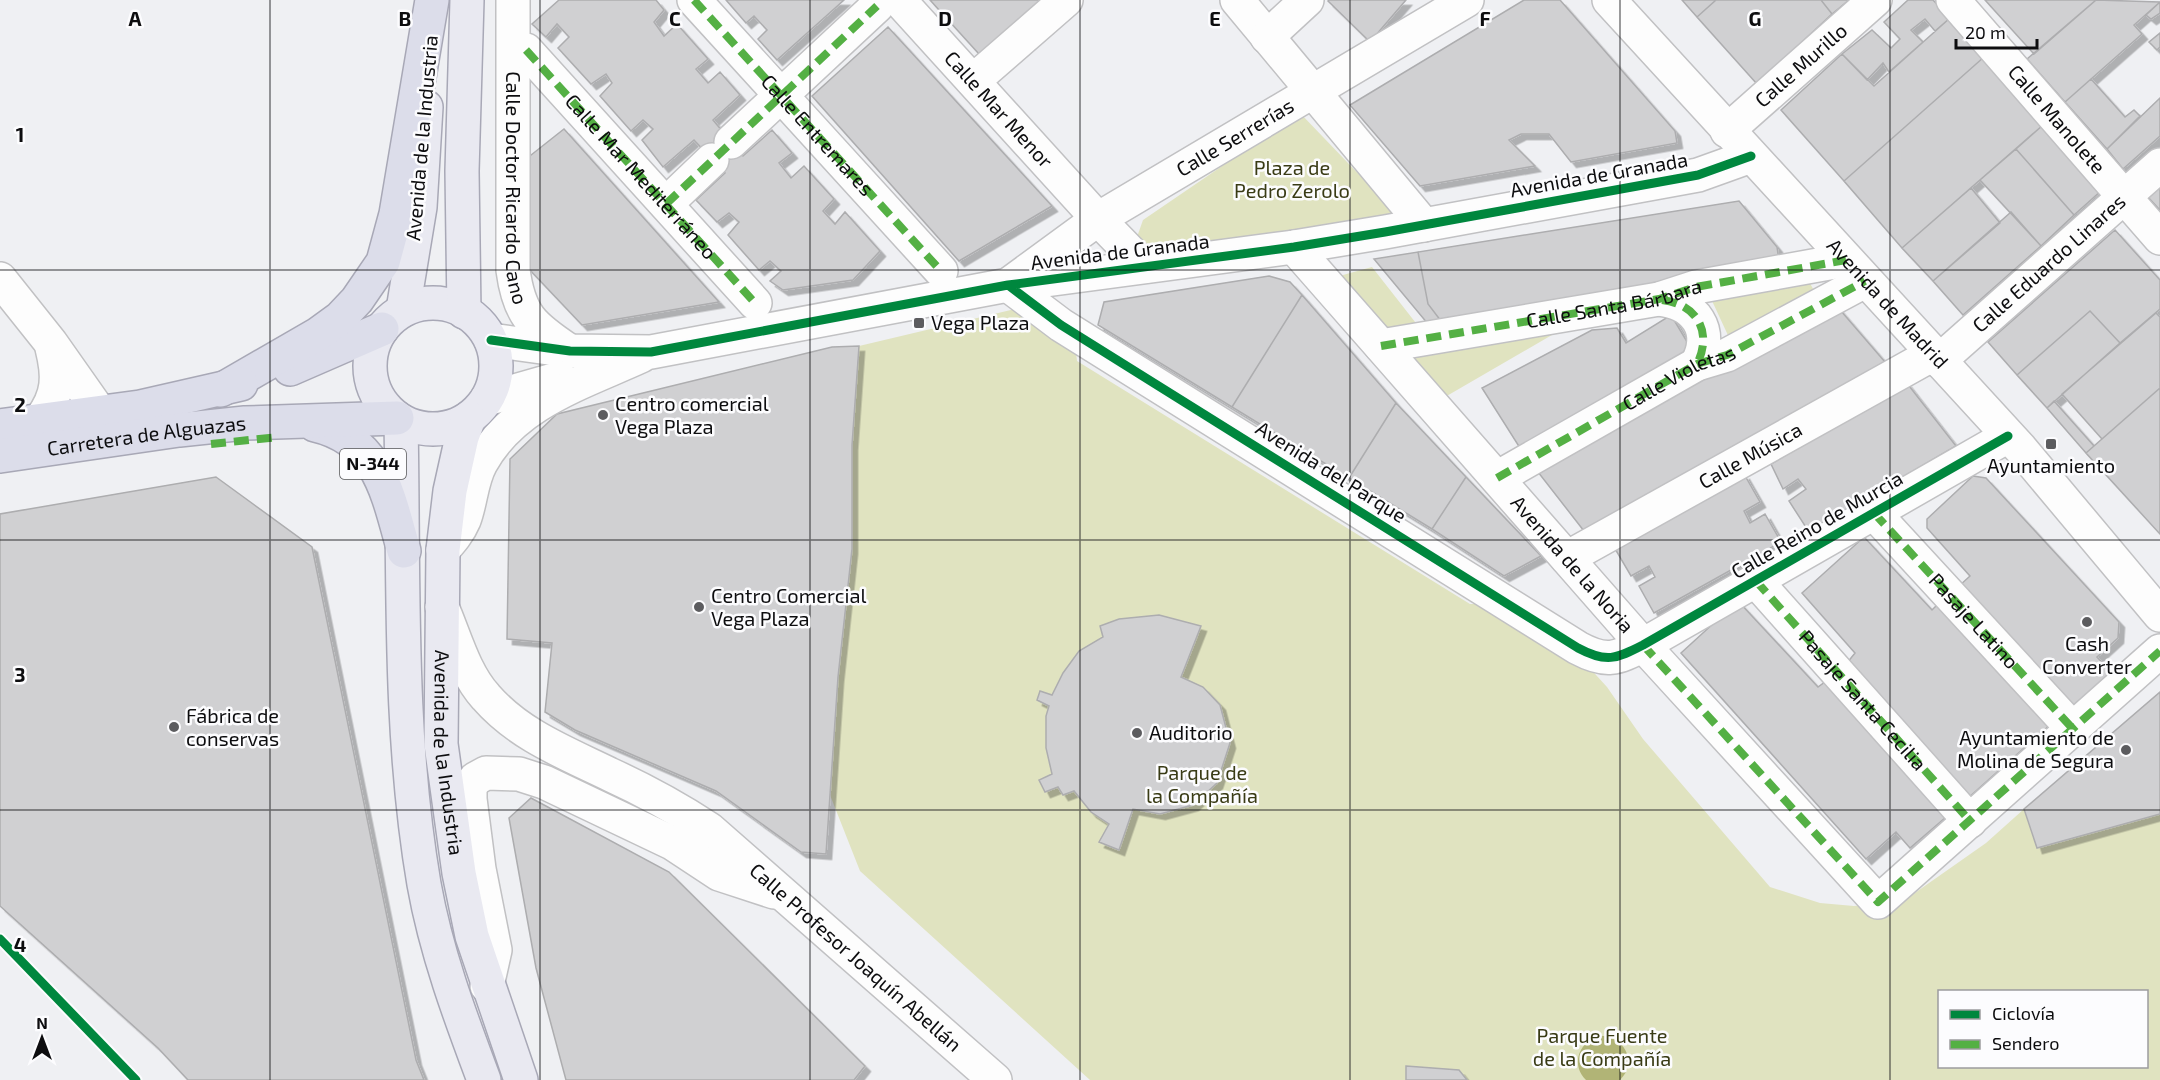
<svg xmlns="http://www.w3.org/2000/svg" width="2160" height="1080" font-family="'Exo 2',sans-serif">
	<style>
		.green { fill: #e0e3c0; fill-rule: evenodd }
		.water { fill: #b1b476 }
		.building { fill: #d0d0d2; stroke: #adadaf; stroke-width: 1.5; filter: url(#shadow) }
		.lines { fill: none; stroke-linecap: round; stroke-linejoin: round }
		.street-casing { stroke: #c1c1c3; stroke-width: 36 }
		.secondary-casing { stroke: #c1c1c3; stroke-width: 36 }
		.primary-casing { stroke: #a8a8b6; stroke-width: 36 }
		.highway-casing { stroke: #a8a8b6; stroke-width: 36 }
		.street { stroke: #fdfdfd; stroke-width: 33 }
		.secondary { stroke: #fdfdfd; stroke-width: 33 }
		.primary { stroke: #e9e9f1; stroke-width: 33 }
		.highway { stroke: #dcddea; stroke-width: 33 }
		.quiet { stroke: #54b044; stroke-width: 8; stroke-dasharray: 15 8; stroke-linecap: butt }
		.cycleway-casing { stroke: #fcfcfe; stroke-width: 13 }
		.cycleway { stroke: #00873e; stroke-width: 9 }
		.grid { fill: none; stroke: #0d0d0f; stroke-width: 1.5; stroke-opacity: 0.55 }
		.poi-dot { fill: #5c5c5f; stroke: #fcfcfe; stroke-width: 2 }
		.labels { text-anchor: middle; stroke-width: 5; stroke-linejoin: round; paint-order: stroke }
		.shield { fill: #fcfcfe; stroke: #555557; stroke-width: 1.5 }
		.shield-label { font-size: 18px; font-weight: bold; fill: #0d0d0f }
		.street-label { font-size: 20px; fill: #0d0d0f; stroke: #fcfcfe }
		.park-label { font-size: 20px; fill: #393b15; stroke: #fcfcfe }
		.poi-label { font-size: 20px; fill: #0d0d0f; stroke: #fcfcfe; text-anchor: start }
		.grid-label { font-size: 20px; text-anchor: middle; font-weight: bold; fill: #0d0d0f; stroke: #fcfcfe; stroke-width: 5; stroke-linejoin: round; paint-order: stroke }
	</style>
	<defs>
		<filter id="shadow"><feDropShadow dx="5.5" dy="5.5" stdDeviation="0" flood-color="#0004"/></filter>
	</defs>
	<rect width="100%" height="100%" fill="#eff0f3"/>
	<!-- green -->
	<path class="green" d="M1300 113 1396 213 1156 257 1137 237 1143 220Z
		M1372 267 1419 327 1377 333 1332 278Z
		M1804 272 1819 300 1732 344 1707 290Z
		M1015 309 1076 351 1077 361 1470 604H1480L1586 664 1607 687 1643 739 1770 887 1820 903 1854 906 1902 902 1986 843 2024 809 2037 848 2160 814V1080H1090L860 871 830 795 838 677 852 549V445L859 346ZM1940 992H2146V1066H1940Z
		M1576 321 1445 397 1405 352Z"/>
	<!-- water -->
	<path class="water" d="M1596 1036C1621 1033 1640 1060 1620 1080H1586C1571 1065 1578 1045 1596 1036Z"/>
	<!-- building -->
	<path class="building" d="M559 0H656L664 10 654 22 664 36 677 24 708 59 696 69 708 83 720 72 740 95 713 120 743 156 772 130 792 153 779 163 791 178 804 166 834 199 823 211 835 224 845 212 880 251 853 280 783 290 770 281 781 271 770 261 759 270 728 235 739 222 729 213 717 222 696 200 725 173 694 140 663 167 642 140 653 129 643 120 631 131 600 96 612 83 606 74 591 84 558 48 569 37 557 24 546 37 532 24Z
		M726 0H844L777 60 758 39 767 30 754 16 746 23Z
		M930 0H1043L979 54Z
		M1406 0 1370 42 1328 1 1329 0Z
		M1524 0H1560L1675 131 1677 143 1571 162 1549 134H1521L1509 140 1535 166 1420 186 1350 105Z
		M1682 0H1716L1697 17Z
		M1716 0H1821L1832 14 1757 84 1697 17Z
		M1821 0H1849L1832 14Z
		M1908 0H1933L1950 18 1935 31 1925 19 1911 30 1923 42 1889 72 1883 63 1867 80 1842 54 1872 30 1891 48 1900 39 1884 22Z
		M1985 0H2096L2034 54Z
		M2096 0 2160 2 2134 25 2142 34 2065 102 2027 59Z
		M2160 2V13L2151 19 2146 15Z
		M1950 18 1984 57 1844 181 1781 110 1842 54 1874 86Z
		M888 27 1052 206 959 261 812 96Z
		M2160 33V47L2157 50 2149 42Z
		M1984 57 2043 125 1902 248 1844 181Z
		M2091 79 2125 117 2134 110 2140 116 2107 149 2065 102Z
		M2160 98V136L2123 169 2107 149Z
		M2043 125 2102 190 2074 215 2016 149Z
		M564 129 719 302 582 325 527 267 526 159Z
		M2016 149 2074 215 2041 246 1980 180Z
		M2160 185V210L2147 196Z
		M1971 188 2000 223 1933 281 1902 248Z
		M1739 201 1777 247 1780 267 1441 321 1428 304 1418 252Z
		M2011 212 2041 246 1963 315 1933 281Z
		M2115 230 2160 280V309L2120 343 2090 311 2017 375 1988 342Z
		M1418 252 1428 304 1441 321 1428 324 1374 259Z
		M1269 276 1290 282 1302 295 1232 407 1098 325 1104 302Z
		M1302 295 1396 403 1349 478 1232 407Z
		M1835 304 1885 362 1584 531 1538 472Z
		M2090 311 2120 343 2047 408 2017 375Z
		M2156 313 2160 317V388L2102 439 2062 394Z
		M1671 315 1692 350 1520 448 1482 388 1592 330 1617 328 1626 343Z
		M859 346 852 445V549L838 677 826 854 801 852 716 791 575 730 545 712 552 643 507 639 510 459 557 414 832 347Z
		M1906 382 1956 446 1809 532 1789 501 1806 489 1798 479 1783 489 1771 464Z
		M2160 388V534L2086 453Z
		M2054 401 2094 446 2086 453 2047 408Z
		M1396 403 1466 477 1432 529 1349 478Z
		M1744 474 1760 502 1744 511 1750 523 1765 514 1781 542 1654 613 1639 586 1655 577 1649 566 1631 576 1614 547Z
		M1973 476 1986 478 2119 622 2118 638 2097 657 2112 673 2051 724 1959 586 1970 576 1927 528V519Z
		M216 477 312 547 416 1060 424 1080H188L158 1048 0 906V514Z
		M1466 477 1541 556 1504 576 1432 529Z
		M1864 537 1932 610 1940 602 2051 724 1967 799 1847 663 1855 653 1802 593Z
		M1738 601 1818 687 1829 679 1967 799 1910 848 1896 832 1866 859 1681 653Z
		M1159 615 1201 626 1181 677 1203 687 1220 705 1230 743 1217 783 1193 805 1160 814 1133 809 1119 850 1099 842 1109 824 1091 812 1074 791 1063 795 1058 787 1045 792 1039 780 1052 774 1046 748V716L1049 706 1037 700 1040 691 1052 695 1063 673 1079 651 1103 637 1100 626 1119 619Z
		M2160 692V814L2037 848 2024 809Z
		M531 798 669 872 865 1066 854 1080H566L536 968 509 818Z
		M1406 1066 1459 1070 1467 1080H1406Z"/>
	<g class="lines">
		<!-- street casing -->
		<g class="street-casing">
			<g id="street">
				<path id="s1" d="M513 0V270C519 315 532 326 568 350"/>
				<path d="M694 0 941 271"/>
				<path id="s2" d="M899 0 1098 219 1135 257 1147 266"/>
				<path d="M1237 0 1424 225"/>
				<path id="s3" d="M1953 0 2160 238"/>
				<path d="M1267 37 1307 0"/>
				<path d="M526 50 755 303"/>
				<path d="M973 81 1066 0"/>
				<path id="s4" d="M1727 131 1875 0"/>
				<path d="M731 142 877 6"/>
				<path d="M666 204 712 160"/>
				<path id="s5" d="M1294 247 1643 645 1878 902 2160 651"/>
				<path d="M0 279 51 343 115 434"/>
				<path id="s6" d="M1012 282 1098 219 1467 0"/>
				<path d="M1008 285 1061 325 1578 648C1606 663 1616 659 1643 645L2008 436"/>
				<path d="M1659 299C1695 303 1715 330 1697 364"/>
				<path d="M491 340 570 351 651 352 1008 285 1294 247 1385 232 1698 175 1751 156"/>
				<path d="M1381 346 1659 299 1696 287 1846 260"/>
				<path id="s7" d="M1939 361 2160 165"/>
				<path d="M487 399 560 378"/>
				<path d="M41 419C59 395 59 376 52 348"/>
				<path d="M1497 478 1697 364 1727 355 1865 281"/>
				<path d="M1874 513 2073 729"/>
				<path d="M443 550C451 541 459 532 464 520 471 502 471 481 481 463 514 403 582 383 641 356"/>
				<path id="s8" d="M1567 558 1933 354"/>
				<path d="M1756 581 1970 821"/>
				<path id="s9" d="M442 607C455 637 464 673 486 697 519 735 566 753 609 774 644 790 677 808 709 829L995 1080"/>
				<path d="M487 986 495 950 479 869 470 799V788L475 779 486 773 519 774 544 782 672 843 719 874 774 892"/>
			</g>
		</g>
		<!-- secondary casing -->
		<g class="secondary-casing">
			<g id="secondary">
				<path id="s10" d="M1609 0 2021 449 2160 615"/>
			</g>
		</g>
		<!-- primary casing -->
		<g class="primary-casing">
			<g id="primary">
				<circle cx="433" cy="366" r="63"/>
				<path d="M403 310 420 207 426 107"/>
				<path d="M464 312 462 171 467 0"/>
				<path id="s11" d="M469 418 462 437 450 491 443 550 441 744 459 873 472 936 521 1080"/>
				<path d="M401 421C404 575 398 732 424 884 436 952 460 1016 484 1080"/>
			</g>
		</g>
		<!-- highway casing -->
		<g class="highway-casing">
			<g id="highway">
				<path d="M290 369 382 329"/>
				<path d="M221 390 318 334 340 318 357 300 383 262 396 214 432 0"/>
				<path d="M315 425C380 440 388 495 404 551"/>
				<path d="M0 426 140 407 241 384"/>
				<path id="s12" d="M0 456 179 430 245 423 397 418"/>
			</g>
		</g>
		<!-- street -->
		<use href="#street" class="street"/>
		<!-- secondary -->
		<use href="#secondary" class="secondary"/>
		<!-- primary -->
		<use href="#primary" class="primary"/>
		<!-- highway -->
		<use href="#highway" class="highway"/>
		<!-- quiet -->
		<g class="quiet">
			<path id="s13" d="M694 0 941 271"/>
			<path id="s14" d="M526 50 755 303"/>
			<path d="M666 204 877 6"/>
			<path d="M1662 300C1697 304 1713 332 1697 364"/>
			<path id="s15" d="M1381 346 1659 299 1696 287 1846 260"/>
			<path d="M211 444 278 437"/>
			<path id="s16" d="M1497 478 1697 364 1727 355 1865 281"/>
			<path id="s17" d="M1874 513 2073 729"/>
			<path id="s18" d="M1756 581 1970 821"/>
			<path d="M1643 645 1878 902 2160 651"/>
		</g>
		<!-- cycleway casing -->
		<g class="cycleway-casing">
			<path id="cycleway" d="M1008 285 1061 325 1578 648C1606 663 1616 659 1643 645L2008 436
				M491 340 570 351 651 352 1008 285 1294 247 1385 232 1698 175 1751 156
				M0 939 136 1080"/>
		</g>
		<!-- cycleway -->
		<use href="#cycleway" class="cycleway"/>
	</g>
	<!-- grid -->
	<path class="grid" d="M270 0V1080M540 0V1080M810 0V1080M1080 0V1080M1350 0V1080M1620 0V1080M1890 0V1080M0 270H2160M0 540H2160M0 810H2160"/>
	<!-- markers -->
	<g class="poi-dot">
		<rect x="913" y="317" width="12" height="12" rx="3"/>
		<circle cx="603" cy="415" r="6"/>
		<rect x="2045" y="438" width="12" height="12" rx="3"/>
		<circle cx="699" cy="607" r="6"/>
		<circle cx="2087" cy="622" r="6"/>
		<circle cx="174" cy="727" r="6"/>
		<circle cx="1137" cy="733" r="6"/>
		<circle cx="2126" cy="750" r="6"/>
	</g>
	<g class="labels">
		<!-- shield labels -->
		<rect class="shield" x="340" y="449" width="66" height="30" rx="4.5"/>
		<g class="shield-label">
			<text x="373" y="470">N-344</text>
		</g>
		<!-- street labels -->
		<g class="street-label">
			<text dy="7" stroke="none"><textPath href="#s4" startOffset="99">Calle Murillo</textPath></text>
			<text dy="7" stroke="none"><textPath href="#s2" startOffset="148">Calle Mar Menor</textPath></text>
			<text dy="7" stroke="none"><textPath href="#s3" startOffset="158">Calle Manolete</textPath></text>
			<text dy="7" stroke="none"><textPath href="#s13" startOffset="183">Calle Entremares</textPath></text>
			<text transform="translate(422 138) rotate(-85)" y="7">Avenida de la Industria</text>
			<text dy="7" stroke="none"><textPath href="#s6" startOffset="266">Calle Serrerías</textPath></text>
			<text transform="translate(1599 175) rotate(-10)" y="7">Avenida de Granada</text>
			<text dy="7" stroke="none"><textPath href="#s14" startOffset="171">Calle Mar Mediterráneo</textPath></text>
			<text dy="7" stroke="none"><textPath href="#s1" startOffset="188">Calle Doctor Ricardo Cano</textPath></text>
			<text transform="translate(1120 252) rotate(-7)" y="7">Avenida de Granada</text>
			<text dy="7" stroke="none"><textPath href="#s7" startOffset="147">Calle Eduardo Linares</textPath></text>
			<text dy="7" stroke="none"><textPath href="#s15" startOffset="237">Calle Santa Bárbara</textPath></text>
			<text dy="7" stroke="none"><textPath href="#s10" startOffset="412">Avenida de Madrid</textPath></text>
			<text dy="7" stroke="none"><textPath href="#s16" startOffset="208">Calle Violetas</textPath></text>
			<text dy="7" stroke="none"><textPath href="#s12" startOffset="148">Carretera de Alguazas</textPath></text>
			<text dy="7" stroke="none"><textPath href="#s8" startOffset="210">Calle Música</textPath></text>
			<text transform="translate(1331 472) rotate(32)" y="7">Avenida del Parque</text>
			<text transform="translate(1817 525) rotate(-30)" y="7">Calle Reino de Murcia</text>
			<text dy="7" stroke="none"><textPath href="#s5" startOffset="422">Avenida de la Noria</textPath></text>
			<text dy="7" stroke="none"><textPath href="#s17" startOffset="147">Pasaje Latino</textPath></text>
			<text dy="7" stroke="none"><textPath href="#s18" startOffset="160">Pasaje Santa Cecilia</textPath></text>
			<text dy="7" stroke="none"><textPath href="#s11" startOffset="338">Avenida de la Industria</textPath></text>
			<text dy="7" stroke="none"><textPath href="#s9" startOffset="556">Calle Profesor Joaquín Abellán</textPath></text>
		</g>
		<!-- park labels -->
		<g class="park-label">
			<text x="1292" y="175">Plaza de<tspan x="1292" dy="23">Pedro Zerolo</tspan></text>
			<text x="1202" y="780">Parque de<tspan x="1202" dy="23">la Compañía</tspan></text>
			<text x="1602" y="1043">Parque Fuente<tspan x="1602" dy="23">de la Compañía</tspan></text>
		</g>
		<!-- poi labels -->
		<g class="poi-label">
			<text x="931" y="330">Vega Plaza</text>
			<text x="615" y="411">Centro comercial<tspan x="615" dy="23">Vega Plaza</tspan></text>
			<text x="2051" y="473" text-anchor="middle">Ayuntamiento</text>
			<text x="711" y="603">Centro Comercial<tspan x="711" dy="23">Vega Plaza</tspan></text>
			<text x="2087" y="651" text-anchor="middle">Cash<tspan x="2087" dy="23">Converter</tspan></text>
			<text x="186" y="723">Fábrica de<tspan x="186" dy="23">conservas</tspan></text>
			<text x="1149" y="740">Auditorio</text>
			<text x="2114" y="745" text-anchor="end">Ayuntamiento de<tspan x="2114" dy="23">Molina de Segura</tspan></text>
		</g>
	</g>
	<g class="grid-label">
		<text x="135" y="26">A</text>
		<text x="405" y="26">B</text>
		<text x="675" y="26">C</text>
		<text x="945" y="26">D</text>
		<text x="1215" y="26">E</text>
		<text x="1485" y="26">F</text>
		<text x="1755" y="26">G</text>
		<text x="20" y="142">1</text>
		<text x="20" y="412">2</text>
		<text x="20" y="682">3</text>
		<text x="20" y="952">4</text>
	</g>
	<!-- legend -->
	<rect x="1938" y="990" width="210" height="78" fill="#fcfcfe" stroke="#9c9c9e" stroke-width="1.5"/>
	<rect x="1950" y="1010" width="30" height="9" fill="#00873e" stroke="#9c9c9e" stroke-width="1.5"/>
	<text x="1992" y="1020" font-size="18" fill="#0d0d0f">Ciclovía</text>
	<rect x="1950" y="1040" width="30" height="9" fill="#54b044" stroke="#9c9c9e" stroke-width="1.5"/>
	<text x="1992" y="1050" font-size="18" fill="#0d0d0f">Sendero</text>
	<!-- north arrow -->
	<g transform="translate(42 1038)" stroke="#fcfcfe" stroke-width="4.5" paint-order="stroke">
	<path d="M0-4.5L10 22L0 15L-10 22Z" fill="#0d0d0f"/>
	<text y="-9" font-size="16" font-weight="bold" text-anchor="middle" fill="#0d0d0f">N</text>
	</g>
	<!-- scale -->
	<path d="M1956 39v9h81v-9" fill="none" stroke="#0d0d0f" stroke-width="3"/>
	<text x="1965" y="39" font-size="18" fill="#0d0d0f" stroke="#fcfcfe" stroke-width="4.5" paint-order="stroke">20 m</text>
</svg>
